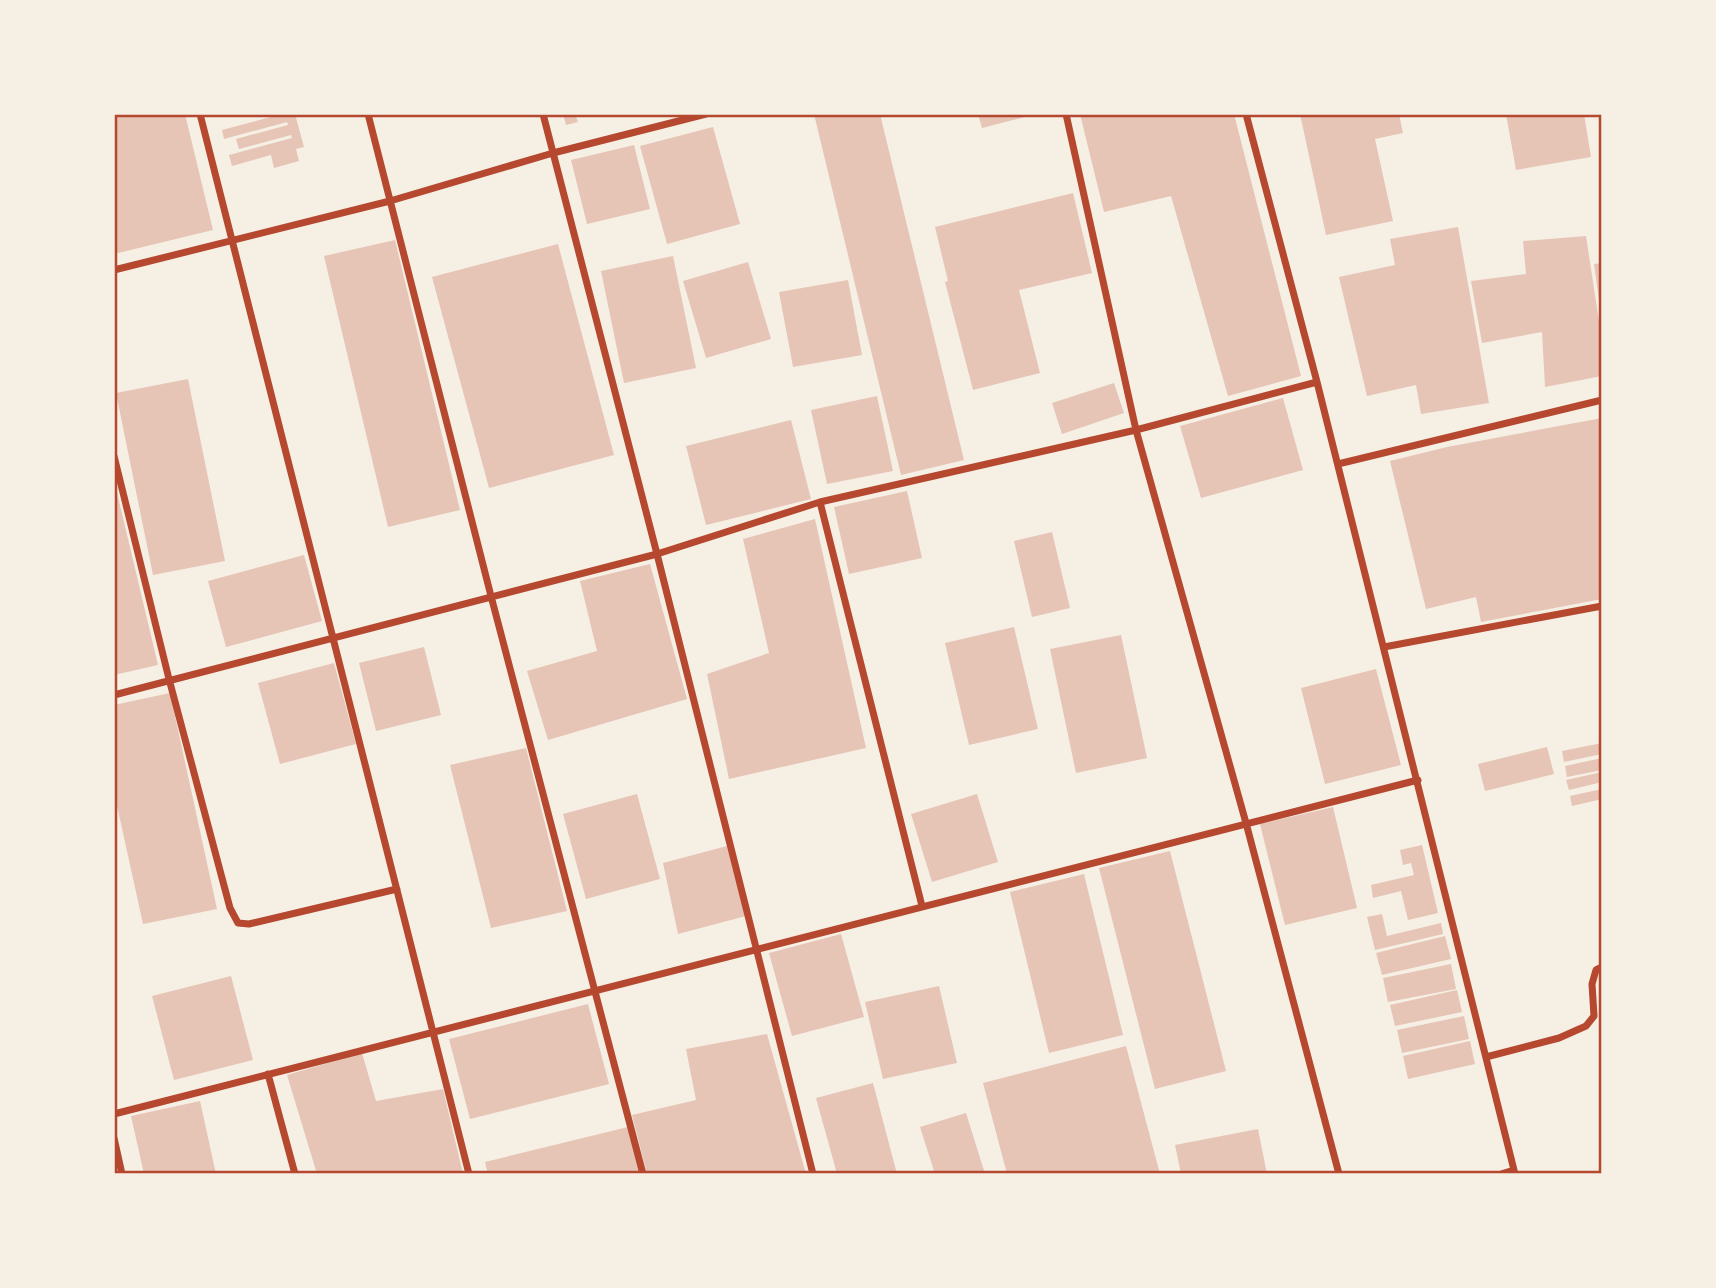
<svg xmlns="http://www.w3.org/2000/svg" width="1716" height="1288" font-family="'Sofia Sans Condensed',sans-serif">
	<style>
		.building { fill: #e6c5b7 }
		.lines { fill: none; stroke-linecap: round; stroke-linejoin: round }
		.minor { stroke: #b5482f; stroke-width: 7 }
		.neatline { fill: none; stroke: #b5482f; stroke-width: 2.5 }
	</style>
	<rect width="100%" height="100%" fill="#f6efe4"/>
	<!-- building -->
	<path class="building" d="M114 114H185L213 230 114 254Z
		M282 114H295L304 147 296 149 299 161 274 168 271 155 232 166 229 155 292 138 291 135 239 149 236 139 288 125 287 122 224 139 222 130Z
		M563 114H575L578 122 566 125Z
		M814 114H880L964 460 901 475Z
		M978 114H1033V115L982 128Z
		M1080 114H1234L1301 376 1228 396 1171 196 1104 212Z
		M1300 114H1399L1403 133 1375 139 1393 221 1326 235Z
		M1506 114H1584L1591 157 1516 170Z
		M713 127 740 224 667 244 640 146Z
		M634 145 650 209 587 224 571 160Z
		M1073 193 1092 273 1019 290 1040 373 973 390 945 282 948 281 935 227Z
		M1458 227 1489 403 1421 414 1416 385 1367 396 1339 277 1395 265 1390 239Z
		M1586 236 1602 341V376L1545 387 1542 332 1482 343 1471 281 1526 274 1523 241Z
		M395 240 460 510 388 527 324 256Z
		M558 244 614 455 489 488 432 277Z
		M673 256 696 368 624 383 601 271Z
		M748 262 771 339 706 358 683 281Z
		M1602 263V314H1601L1594 264Z
		M848 280 862 355 793 367 779 292Z
		M188 379 225 561 153 575 116 393Z
		M1114 383 1124 413 1062 434 1052 403Z
		M877 396 893 471 827 484 811 410Z
		M1283 398 1303 470 1201 498 1180 426Z
		M1602 418V599L1481 622 1476 597 1426 609 1390 461 1447 447Z
		M791 420 811 499 706 525 686 446Z
		M114 480 158 665 114 675Z
		M907 491 922 558 849 574 834 507Z
		M815 519 866 748 729 779 707 674 769 653 743 539Z
		M1052 532 1070 608 1032 617 1014 541Z
		M304 555 322 621 226 647 208 581Z
		M650 564 687 699 548 740 527 671 597 651 580 581Z
		M1014 627 1038 729 969 745 945 643Z
		M1121 635 1147 758 1076 773 1050 649Z
		M424 647 441 715 376 731 359 663Z
		M334 663 356 744 280 764 258 683Z
		M1376 669 1401 765 1325 784 1301 688Z
		M170 693 217 909 143 924 114 792V705Z
		M1602 743V754L1564 762 1562 751Z
		M1547 747 1554 774 1485 791 1478 764Z
		M526 748 567 911 491 928 450 765Z
		M1602 758V770L1567 777 1565 766Z
		M1602 772V782L1569 790 1566 780Z
		M1602 789V799L1572 806 1570 796Z
		M637 794 660 879 586 899 563 814Z
		M977 794 998 862 932 882 911 814Z
		M1333 807 1357 908 1285 925 1260 824Z
		M1422 845 1438 913 1408 920 1401 891 1373 898 1371 885 1414 875 1411 863 1403 865 1400 850Z
		M727 846 746 916 678 934 663 863Z
		M1170 851 1226 1071 1155 1089 1099 868Z
		M1084 874 1123 1035 1049 1053 1010 892Z
		M1382 914 1387 936 1441 923 1443 934 1375 950 1367 917Z
		M841 934 864 1017 792 1036 769 953Z
		M1445 936 1451 959 1382 975 1376 953Z
		M1451 964 1456 989 1388 1002 1383 978Z
		M231 976 253 1060 174 1080 152 996Z
		M939 986 957 1063 883 1079 865 1002Z
		M1457 990 1462 1012 1395 1026 1390 1005Z
		M588 1004 609 1084 470 1119 449 1039Z
		M1464 1016 1469 1039 1402 1053 1397 1030Z
		M767 1034 806 1174H647L632 1115 696 1100 686 1049Z
		M1470 1041 1475 1064 1408 1079 1403 1056Z
		M1126 1046 1160 1174H1007L983 1083Z
		M362 1053 376 1101 443 1089 463 1174H317L287 1075Z
		M873 1083 897 1174H837L816 1098Z
		M200 1101 216 1174H144L131 1116Z
		M966 1113 985 1174H935L920 1127Z
		M628 1127 640 1174H488L485 1162Z
		M1258 1129 1267 1174H1181L1175 1145Z"/>
	<g class="lines">
		<!-- minor -->
		<path class="minor" d="M200 114 469 1174
			M368 114 491 596 643 1174
			M543 114 657 554 813 1174
			M1066 114 1136 430 1246 823 1339 1174
			M1246 114 1317 382 1515 1174
			M114 270 390 201 553 153 706 114
			M114 456 169 679 230 908 238 923 249 924 397 889
			M1338 464 1602 400
			M820 502 922 906
			M1384 647 1602 606
			M114 695 657 554 820 502 1136 430 1317 382
			M1486 1057 1559 1038 1586 1026 1594 1016 1592 984 1596 970 1602 967
			M268 1074 295 1174
			M114 1114 1418 780
			M114 1138 122 1174
			M1501 1174 1514 1170"/>
	</g>
	<!-- border -->
	<rect width="1716" height="1288" fill="none" stroke="#f6efe4" stroke-width="231"/>
	<rect x="116" y="116" width="1484" height="1056" class="neatline"/>
</svg>
